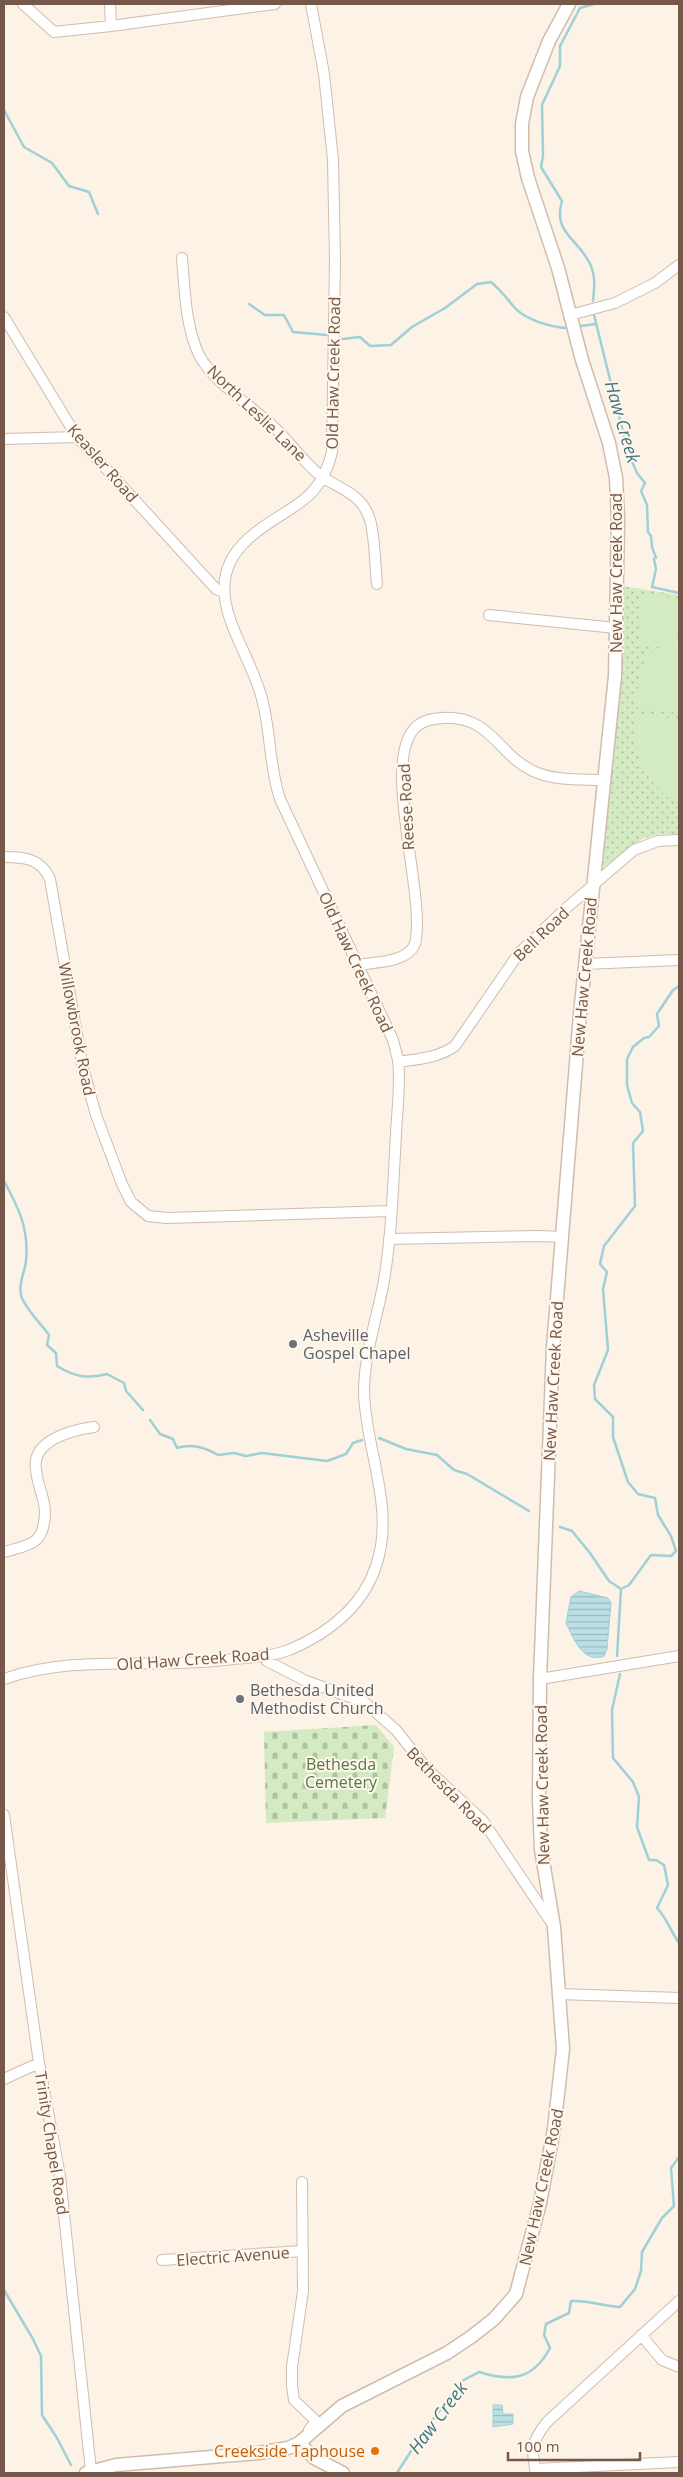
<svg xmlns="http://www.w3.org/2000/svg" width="683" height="2477" font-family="'Open Sans',sans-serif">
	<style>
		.green { fill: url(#green-dots) }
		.cemetery { fill: url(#cemetery-stones) }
		.pitch { fill: #d4eac3 }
		.water { fill: url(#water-rules); stroke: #a0d0d7 }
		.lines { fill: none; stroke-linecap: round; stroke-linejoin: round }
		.stream { stroke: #a0d0d7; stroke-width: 2.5 }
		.minor-casing { stroke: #d0bcae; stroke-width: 12 }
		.tertiary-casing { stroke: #d0bcae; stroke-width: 15 }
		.minor { stroke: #fff; stroke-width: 10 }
		.tertiary { stroke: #fff; stroke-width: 12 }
		.worship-dot { fill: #6b7280; stroke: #fff7eb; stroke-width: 2 }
		.food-dot { fill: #e8710a; stroke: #fff7eb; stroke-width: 2 }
		.labels { text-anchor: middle; stroke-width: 4; stroke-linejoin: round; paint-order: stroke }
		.street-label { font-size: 16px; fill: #75584a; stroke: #fff7eb }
		.worship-label { font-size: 16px; fill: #5b616d; stroke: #fff7eb; text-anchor: start }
		.park-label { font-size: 16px; fill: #547a42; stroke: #fff7eb }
		.food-label { font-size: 16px; fill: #c56008; stroke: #fff7eb; text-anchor: end }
		.water-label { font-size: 18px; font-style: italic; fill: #417881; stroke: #fff7eb }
	</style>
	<defs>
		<pattern id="green-dots" width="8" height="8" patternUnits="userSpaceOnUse" patternTransform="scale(1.25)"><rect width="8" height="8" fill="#d4eac3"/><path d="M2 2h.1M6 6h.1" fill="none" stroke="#b1c0a0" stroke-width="1.8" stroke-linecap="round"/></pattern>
		<pattern id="cemetery-stones" width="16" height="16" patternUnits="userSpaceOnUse" patternTransform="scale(1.25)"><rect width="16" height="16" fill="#d4eac3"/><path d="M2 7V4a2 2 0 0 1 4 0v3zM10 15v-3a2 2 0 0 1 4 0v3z" fill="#b1c0a0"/></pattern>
		<pattern id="water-rules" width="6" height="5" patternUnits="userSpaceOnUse" patternTransform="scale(1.25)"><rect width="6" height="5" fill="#bae0e6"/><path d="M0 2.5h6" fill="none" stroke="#9cb8bc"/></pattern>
	</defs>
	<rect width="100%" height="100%" fill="#fcf2e5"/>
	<!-- green -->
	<path class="green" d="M622 586 679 595V835L660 834 642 839 604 867 601 864Z"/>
	<!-- cemetery -->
	<path class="cemetery" d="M376 1725 394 1747 385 1818 266 1823 264 1732Z"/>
	<!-- pitch -->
	<path class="pitch" d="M645 595 679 599V637L654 648 640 645 642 597Z
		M679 639V713L639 709 635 704 645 657 661 646Z
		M635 714 679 719V805C645 786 632 752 635 714Z"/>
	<!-- water -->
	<path class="water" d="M579 1591 608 1598 611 1603 607 1649 604 1656C583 1664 574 1639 566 1623L571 1597Z
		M493 2405H502L503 2414H513V2424L493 2427Z"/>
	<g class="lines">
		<!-- stream -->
		<path class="stream" d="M4 110 24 147 52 163 69 186 89 192 98 214
			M593 301C594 289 596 278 591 266 580 239 552 234 562 201L541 167 543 156 542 105 560 66V46L580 8 594 4
			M249 304 265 315H284L293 332 327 335
			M594 315 628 452 637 473 645 483 641 491 647 505 648 532 651 536 652 547 656 558 654 559 656 569 652 587 679 593
			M581 326 596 324
			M342 339 360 337 370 346 391 345 412 327 445 308 477 284 491 282C501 290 507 299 515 308 526 320 551 327 566 328
			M4 1181C19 1209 29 1228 26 1261 25 1272 18 1283 21 1295 23 1306 42 1325 49 1335L47 1345 56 1353 57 1366C75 1377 87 1379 107 1374L124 1383 126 1391 143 1410
			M150 1420 160 1434 173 1439 177 1448C192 1443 205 1447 218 1455L234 1453 246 1456 262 1453 327 1461 346 1454 353 1443 362 1440
			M379 1438 406 1449 437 1455 454 1470 467 1474 529 1511
			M560 1527 572 1531 590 1553 609 1581 621 1589
			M621 1589 629 1585 651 1555 671 1556 676 1551 671 1536 658 1515 655 1498 638 1494 628 1482 613 1437V1417L595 1399 594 1385 608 1350 603 1289 607 1272 600 1264 604 1246 635 1206 633 1143 643 1131 640 1112 632 1103 627 1085V1059L633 1047 644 1038 649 1037 659 1026 657 1014 673 990 679 986
			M617 1656 621 1589
			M620 1674 612 1710 613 1758 633 1782 639 1797 637 1827 649 1860H656L664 1865 668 1885 657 1908C668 1920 670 1930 679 1943
			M4 2290 33 2339 41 2356 42 2415 57 2438 71 2465
			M397 2473 424 2431 462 2381 479 2372C511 2382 533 2380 550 2348L544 2335 546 2324 569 2313 571 2301C588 2300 603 2306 620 2307L635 2289 641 2271 642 2252 662 2218 674 2206 671 2168 679 2157"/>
		<!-- minor casing -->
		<g class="minor-casing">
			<path id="minor" d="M23 4 54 32 111 26 275 4
				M110 4 111 26
				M182 258C185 290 185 325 199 355 213 382 253 407 276 429 292 444 306 466 324 478 342 490 363 495 370 520 375 536 375 566 377 584
				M570 315 615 303 655 283 679 265
				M4 317 77 437 216 589 224 592
				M4 439 77 437
				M489 615 616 628
				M4 857C23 857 41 858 50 879L82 1064 96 1115 122 1184 131 1202 148 1216 167 1218 391 1211
				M585 964 679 960
				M357 965C375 962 407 963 415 944 427 896 379 758 417 726 424 720 432 719 442 718 491 715 497 754 533 771 554 781 581 779 604 780
				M398 1062C418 1059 438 1058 455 1046L519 953 564 910 634 850 658 841 679 840
				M389 1239 539 1236 562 1237
				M4 1552C14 1549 28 1547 36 1540 41 1536 43 1529 44 1523 48 1502 38 1490 36 1470 31 1440 72 1430 94 1427
				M267 1656V1661L306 1681 364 1702 396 1730 427 1769 483 1821 553 1925
				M4 1679C74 1654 152 1669 225 1660 247 1657 268 1658 289 1650 329 1633 362 1608 376 1566 396 1508 365 1449 364 1392 364 1356 376 1321 383 1286 392 1236 393 1185 396 1134 397 1110 401 1084 398 1060L393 1040 280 799C269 766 271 732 262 699 249 645 193 589 248 539 284 506 319 507 332 452L335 260 333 160 324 74 311 4
				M540 1679 679 1656
				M4 1815 39 2063 60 2176 91 2471
				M558 1994 679 1998
				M4 2079 39 2063
				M302 2182 303 2291 292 2367V2386L294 2400 316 2421 309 2430
				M162 2260 303 2251
				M641 2335 662 2360 679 2367
				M535 2469 679 2462
				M536 2473C531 2449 531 2442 547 2422L679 2301"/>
		</g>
		<!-- tertiary casing -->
		<g class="tertiary-casing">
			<path id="tertiary" d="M299 2443 314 2458 343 2473
				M86 2473 116 2465 259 2453 288 2448 299 2443 342 2406 447 2353 471 2337 494 2319 516 2294 540 2203 554 2129 563 2049 554 1927 541 1849 539 1799 540 1679 553 1348 580 1014 615 676 618 520 616 478 609 443 582 360 558 268 528 178 522 151V124L527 97 549 41 569 4"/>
		</g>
		<!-- minor -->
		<use href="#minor" class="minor"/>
		<!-- tertiary -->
		<use href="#tertiary" class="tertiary"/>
	</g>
	<!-- markers -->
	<g class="worship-dot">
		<circle cx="293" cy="1344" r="5"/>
		<circle cx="240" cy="1699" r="5"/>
	</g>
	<circle class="food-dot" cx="375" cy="2451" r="5"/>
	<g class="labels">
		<!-- street labels -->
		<g class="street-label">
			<text transform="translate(333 373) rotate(-89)" y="6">Old Haw Creek Road</text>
			<text transform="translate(257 413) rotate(44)" y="6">North Leslie Lane</text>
			<text transform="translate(103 463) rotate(49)" y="6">Keasler Road</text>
			<text transform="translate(616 573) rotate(-90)" y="6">New Haw Creek Road</text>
			<text transform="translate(406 807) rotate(-93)" y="6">Reese Road</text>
			<text transform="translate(541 934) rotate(-44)" y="6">Bell Road</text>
			<text transform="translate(356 962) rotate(65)" y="6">Old Haw Creek Road</text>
			<text transform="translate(584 977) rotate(-85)" y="6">New Haw Creek Road</text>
			<text transform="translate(77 1029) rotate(79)" y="6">Willowbrook Road</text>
			<text transform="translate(553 1381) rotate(-87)" y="6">New Haw Creek Road</text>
			<text transform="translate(193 1659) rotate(-4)" y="6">Old Haw Creek Road</text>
			<text transform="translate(542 1785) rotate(-91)" y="6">New Haw Creek Road</text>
			<text transform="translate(449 1790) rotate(46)" y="6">Bethesda Road</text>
			<text transform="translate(52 2143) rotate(81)" y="6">Trinity Chapel Road</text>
			<text transform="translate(541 2187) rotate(-78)" y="6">New Haw Creek Road</text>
			<text transform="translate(233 2256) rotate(-4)" y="6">Electric Avenue</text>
		</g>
		<!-- worship labels -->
		<g class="worship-label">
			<text x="303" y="1341">Asheville<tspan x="303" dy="18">Gospel Chapel</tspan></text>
			<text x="250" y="1696">Bethesda United<tspan x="250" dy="18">Methodist Church</tspan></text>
		</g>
		<!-- park labels -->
		<g class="park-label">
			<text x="341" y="1770">Bethesda<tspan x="341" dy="18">Cemetery</tspan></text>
		</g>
		<!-- food labels -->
		<g class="food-label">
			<text x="365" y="2457">Creekside Taphouse</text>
		</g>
		<!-- water labels -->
		<g class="water-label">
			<text transform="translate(622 422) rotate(74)" y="6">Haw Creek</text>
			<text transform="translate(438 2418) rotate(-53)" y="6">Haw Creek</text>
		</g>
	</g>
	<!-- border -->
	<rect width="683" height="2477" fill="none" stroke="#75584a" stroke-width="10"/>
	<!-- scale -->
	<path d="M508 2452v8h132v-8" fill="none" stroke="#75584a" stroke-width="2.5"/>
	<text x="516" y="2452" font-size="15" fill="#75584a" stroke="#fff7eb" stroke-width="4" paint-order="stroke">100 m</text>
</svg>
